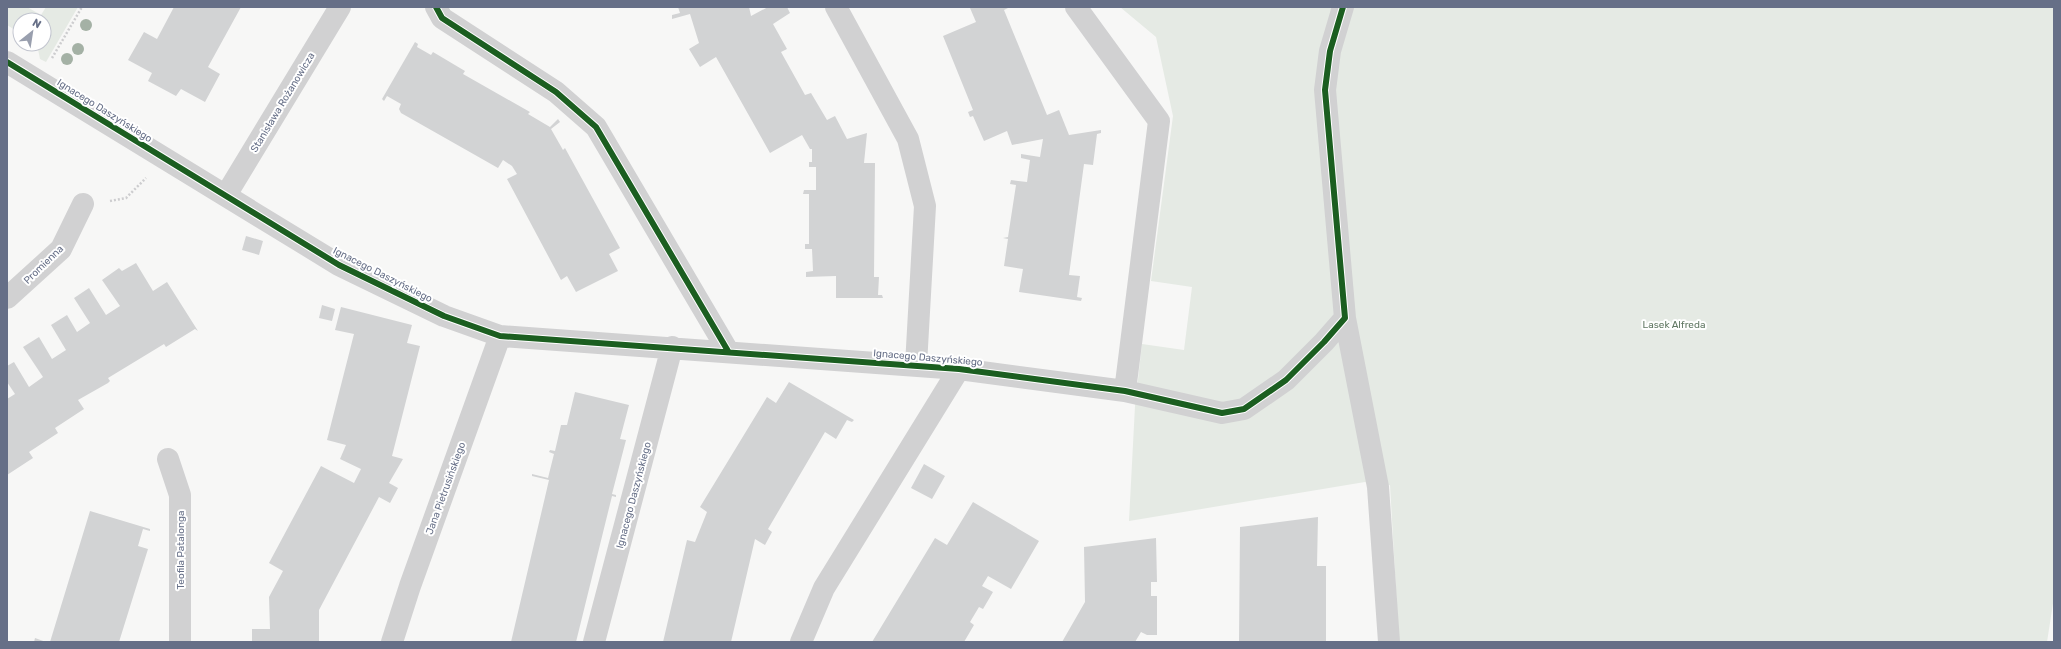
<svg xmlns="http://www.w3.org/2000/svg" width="2061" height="649" font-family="Rubik,sans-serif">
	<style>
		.green { fill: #e5eae4 }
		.building { fill: #d2d3d4 }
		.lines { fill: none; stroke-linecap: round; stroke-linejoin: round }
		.path { stroke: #cdcdcf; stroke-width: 2.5; stroke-dasharray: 2 2; stroke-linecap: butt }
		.minor { stroke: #d1d1d2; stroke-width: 22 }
		.cycleway-casing { stroke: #fff; stroke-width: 8 }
		.cycleway { stroke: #1b5e20; stroke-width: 6 }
		.tree { fill: #a4b1a5 }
		.labels { text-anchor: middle; stroke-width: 4; stroke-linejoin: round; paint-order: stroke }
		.street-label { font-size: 10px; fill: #666f87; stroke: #fff }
		.park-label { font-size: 10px; fill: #617863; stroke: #fff }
	</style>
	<rect width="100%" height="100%" fill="#f7f7f6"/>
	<!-- green -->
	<path class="green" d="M7 7H27L41 15 46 7H78L46 62 40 59 37 44H44V20H20V33L7 25Z
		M1120 7H2054V597L2047 642H1399L1390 485 1378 487 1365 482 1129 521 1135 406 1142 344 1184 350 1192 287 1151 281 1173 116 1156 37Z"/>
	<!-- building -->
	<path class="building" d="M174 7H241L208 67 220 74 205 102 181 89 176 96 148 81 152 73 128 60 144 32 157 39Z
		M678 7H749L751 16 768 7H787L790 13 773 24 787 49 781 52 805 95 811 93 827 120 835 116 847 139 867 133 864 163H875L874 277H879L878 295H882L883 298H836V276L806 277V272L813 271 812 249H805V244H809V194H803L804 190H816V167H809V162H812V149H810L802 135 770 153 716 57 700 67 689 49 699 43 690 14 672 19V15L680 13Z
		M971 7H1010L1004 10 1047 115 1059 110 1069 135 1101 130V133L1097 134 1093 165 1084 164 1069 275 1080 276 1077 297 1082 298 1081 301 1019 292 1023 269 1004 266 1008 239 1003 238 1008 237 1016 185 1010 184 1011 180 1027 182 1030 160 1021 158V154L1040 157 1043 139 1012 145 1007 131 984 141 973 116 970 117 968 112 973 110 943 36 976 22 970 8Z
		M415 42 418 44 417 47 431 55 433 52 465 71 463 74 530 112 528 114 550 127 558 119 560 122 551 129 563 150 565 148 620 248 609 254 618 271 576 292 567 276 561 280 507 179 517 174 512 166 503 160 498 168 401 113 399 109 401 104 387 96 384 101 382 99Z
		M246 236 263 241 259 255 242 250Z
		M136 263 153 291 167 282 198 331 195 329 166 347 164 344 108 378 110 381 108 383 78 400 84 409 55 428 58 433 29 452 33 458 7 475V399L15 394 7 382V366L14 362 29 387 43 377 23 347 39 337 52 359 66 350 51 325 67 315 77 332 90 323 74 298 89 288 106 315 120 306 102 280 119 268 122 271Z
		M322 305 335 309 332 321 319 318Z
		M341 307 412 325 407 343 420 346 392 456 403 459 389 483 398 488 390 503 379 497 319 610V642H252V629H270L269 597 283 571 269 563 321 466 354 483 361 469 340 459 346 445 327 440 354 334 335 330Z
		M789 382 854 420 852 422 847 420 836 439 825 432 768 529 772 532 765 545 755 539 731 642H663L687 540 695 542 707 512 700 507 767 397 776 403Z
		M575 392 629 405 620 439 626 440 612 494 616 495V497L612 496 576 642H511L549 480 532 476V474L548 478 554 454 549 452 550 450 555 451 561 425H567Z
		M924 464 945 476 932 499 911 488Z
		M973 502 1039 541 1011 589 988 576 982 586 993 592 983 609 979 607 970 622 974 625 964 642H872L935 538 947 545Z
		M90 511 150 529V531L143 529 138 546 148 549 119 642H50Z
		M1318 517 1317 566H1326V642H1239L1240 527Z
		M1156 538 1157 582H1151V596H1157V635H1147L1141 632 1135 642H1062L1085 602 1084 547Z
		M35 638 46 642H34Z"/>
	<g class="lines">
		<!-- path -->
		<path class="path" d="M52 58 82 7
			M110 201 126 198 146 178"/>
		<!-- minor -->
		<path class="minor" d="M436 7 442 18 556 92 596 127 728 351
			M836 7 908 139 925 206 916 365
			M1076 7 1159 121 1125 391
			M7 62 339 265 444 316 500 336 959 369 1125 391 1222 413 1244 409 1286 380 1324 342 1345 318 1325 90 1330 51 1343 7
			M226 195 340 7
			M7 298 61 249 83 204
			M1345 318 1378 487 1389 642
			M168 459 180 495V642
			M392 642 410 586 500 336
			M594 642 672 347
			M801 642 824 588 959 369"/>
		<!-- cycleway casing -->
		<g class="cycleway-casing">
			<path id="cycleway" d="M436 7 442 18 556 92 596 127 728 351
				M7 62 339 265 444 316 500 336 959 369 1125 391 1222 413 1244 409 1286 380 1324 342 1345 318 1325 90 1330 51 1343 7"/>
		</g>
		<!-- cycleway -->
		<use href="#cycleway" class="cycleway"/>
	</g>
	<!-- trees -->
	<g class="tree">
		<circle cx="86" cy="25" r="6"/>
		<circle cx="78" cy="49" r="6"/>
		<circle cx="67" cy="59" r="6"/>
	</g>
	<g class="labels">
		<!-- street labels -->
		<g class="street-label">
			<text transform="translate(282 102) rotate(-59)" y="4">Stanisława Rożanowicza</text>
			<text transform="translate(105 110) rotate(32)" y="4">Ignacego Daszyńskiego</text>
			<text transform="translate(43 264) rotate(-44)" y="4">Promienna</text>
			<text transform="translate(383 274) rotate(27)" y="4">Ignacego Daszyńskiego</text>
			<text transform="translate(928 357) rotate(5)" y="4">Ignacego Daszyńskiego</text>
			<text transform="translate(445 488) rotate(-70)" y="4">Jana Pietrusińskiego</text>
			<text transform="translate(633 495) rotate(-75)" y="4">Ignacego Daszyńskiego</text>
			<text transform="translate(180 550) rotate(-90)" y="4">Teofila Patalonga</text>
		</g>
		<!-- park labels -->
		<g class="park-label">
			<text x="1674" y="328">Lasek Alfreda</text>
		</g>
	</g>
	<!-- border -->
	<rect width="2061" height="649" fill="none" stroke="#666f87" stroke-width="16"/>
	<!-- north arrow -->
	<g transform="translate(32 32) rotate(30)"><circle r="19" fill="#ffffff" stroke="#c2c5cf"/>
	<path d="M0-3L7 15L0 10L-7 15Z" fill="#999fae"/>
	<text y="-6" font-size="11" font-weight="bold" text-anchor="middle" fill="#666f87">N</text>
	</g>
</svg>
